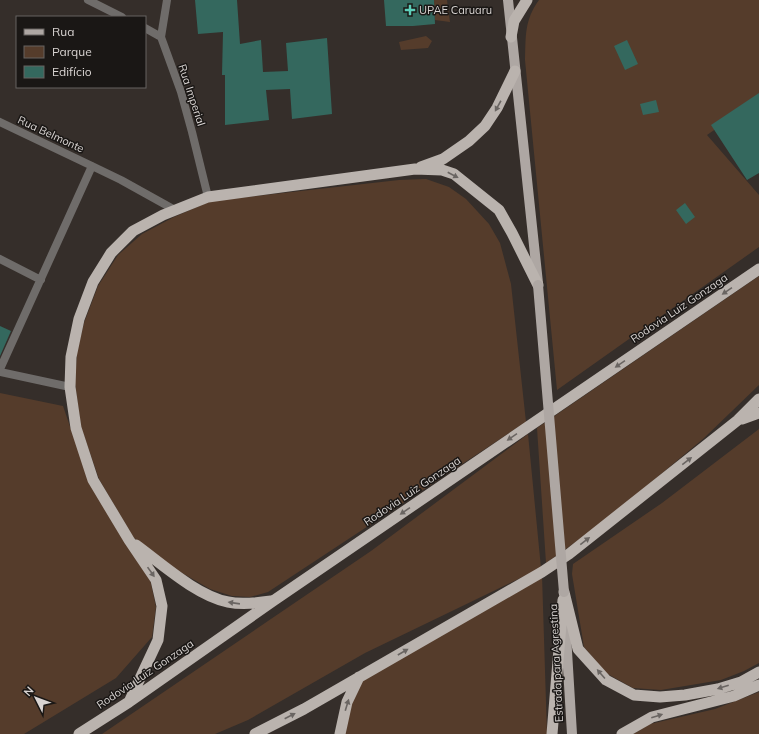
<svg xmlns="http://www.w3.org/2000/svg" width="759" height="734" font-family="Mulish,sans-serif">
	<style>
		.green { fill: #553c2b }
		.building { fill: #34685e }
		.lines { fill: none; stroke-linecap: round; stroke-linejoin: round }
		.minor { stroke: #6f6c6a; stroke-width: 8 }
		.tertiary { stroke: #6f6c6a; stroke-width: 8 }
		.primary { stroke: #aea7a3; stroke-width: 10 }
		.trunk { stroke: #bab3ae; stroke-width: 11 }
		.primary-bridge { stroke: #aea7a3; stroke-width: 10 }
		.oneway { fill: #6a6562 }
		.poi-dot { fill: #5dceb9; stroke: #1a1715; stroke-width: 1.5 }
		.labels { text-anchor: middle; stroke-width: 3; stroke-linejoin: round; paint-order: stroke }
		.poi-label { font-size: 11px; fill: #d9d4d2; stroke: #1a1715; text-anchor: start }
		.street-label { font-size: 11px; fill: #d9d4d2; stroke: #1a1715 }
	</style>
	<rect width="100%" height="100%" fill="#352e2a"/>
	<!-- green -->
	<path class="green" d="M434 0H447L450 22 435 20Z
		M539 0H759V99L707 135 759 195V247L557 390 525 60C526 36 524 21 539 0Z
		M426 36 432 41 428 48 401 50 399 42Z
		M426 179 449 187 466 199 489 224 500 243 511 284 526 422 268 592 250 597 232 596 210 589 177 570 146 549 133 537 99 479 81 427 75 383 77 352 84 323 98 286 118 255 142 234 174 217 211 201 399 180Z
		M759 276V385L703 439 601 524 546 563 537 428Z
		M0 393 63 406 88 479 150 579 156 607 152 637 116 678 24 734H0Z
		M759 429V663L744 671 721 680 661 690 633 688 606 673 584 647 572 574 573 564 662 503Z
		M528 434 541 568 365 653 248 720 215 734H102L371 551Z
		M542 575 547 734H343L349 702 362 681Z
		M759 692V734H633L650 724 715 709Z"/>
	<!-- building -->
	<path class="building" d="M195 0H237L240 44 261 40 263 72 288 71 286 43 327 38 332 114 292 119 290 89 266 90 269 120 225 125V75H222L223 32 198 34Z
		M384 0H434L435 24 413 26H386Z
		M627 40 638 64 625 70 614 46Z
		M759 93V173L747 180 711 125Z
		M656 100 659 112 643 115 640 104Z
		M685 203 695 217 686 224 676 210Z
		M0 326 11 331 0 356Z"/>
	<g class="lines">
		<!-- minor -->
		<path class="minor" d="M88 0 122 17
			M167 0 161 37 181 92 192 132 208 197
			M145 28 161 37
			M0 122 92 166
			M0 259 41 280
			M0 369 92 166 121 180 175 210"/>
		<!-- tertiary -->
		<path class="tertiary" d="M0 372 70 387"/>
		<!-- primary -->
		<path class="primary" d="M508 0 538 283
			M565 618 572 734"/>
		<!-- trunk -->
		<path class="trunk" d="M511 37 514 21 527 0
			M421 167 443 159 469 141 485 126 497 108 515 71
			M742 419 759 413
			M136 545C162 564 197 596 228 602 242 605 257 603 271 601
			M564 592 578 649 606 680 634 695 660 697 685 695 718 689 741 682 759 672
			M129 702 158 640 162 606 156 580 129 540 93 480 76 428 70 387 71 357 79 319 93 282 111 253 133 231 163 215 208 197 415 169 442 170 454 174 499 210 512 233 538 285
			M79 734 129 702 273 601 759 269
			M255 734 304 709 542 572 569 554 738 420 759 399
			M340 734 347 702 359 677
			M552 734 563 600
			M622 734 652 717 734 696 759 685"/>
		<!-- primary-bridge -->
		<path class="primary-bridge" d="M538 285 564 592"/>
	</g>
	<!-- one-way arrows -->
	<defs><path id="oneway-solid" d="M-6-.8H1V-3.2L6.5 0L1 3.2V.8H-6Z"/></defs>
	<g class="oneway">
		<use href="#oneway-solid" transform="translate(498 106) rotate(119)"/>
		<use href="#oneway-solid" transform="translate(453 175) rotate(28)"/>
		<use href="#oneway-solid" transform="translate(727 291) rotate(146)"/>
		<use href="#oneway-solid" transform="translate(620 364) rotate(146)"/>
		<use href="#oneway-solid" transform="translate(512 437) rotate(146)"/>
		<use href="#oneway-solid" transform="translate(687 461) rotate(-38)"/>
		<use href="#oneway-solid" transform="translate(405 511) rotate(146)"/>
		<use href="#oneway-solid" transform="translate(585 541) rotate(-38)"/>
		<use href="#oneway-solid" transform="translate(151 572) rotate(55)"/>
		<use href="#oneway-solid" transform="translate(234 603) rotate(-172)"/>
		<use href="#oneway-solid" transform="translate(403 652) rotate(-30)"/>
		<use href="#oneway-solid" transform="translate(601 674) rotate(-131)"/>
		<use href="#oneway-solid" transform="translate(723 687) rotate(163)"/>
		<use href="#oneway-solid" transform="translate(347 705) rotate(-73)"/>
		<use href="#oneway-solid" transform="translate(290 716) rotate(-27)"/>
		<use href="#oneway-solid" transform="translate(657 716) rotate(-17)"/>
	</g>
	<!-- markers -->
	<path class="poi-dot" d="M408 4h4v4h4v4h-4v4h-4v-4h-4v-4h4z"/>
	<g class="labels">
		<!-- poi labels -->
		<g class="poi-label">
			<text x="419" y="14">UPAE Caruaru</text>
		</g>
		<!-- street labels -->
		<g class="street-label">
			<text transform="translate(192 95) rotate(72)" y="4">Rua Imperial</text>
			<text transform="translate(51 134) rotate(25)" y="4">Rua Belmonte</text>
			<text transform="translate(679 308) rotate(-34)" y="4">Rodovia Luiz Gonzaga</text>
			<text transform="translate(412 491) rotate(-34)" y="4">Rodovia Luiz Gonzaga</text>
			<text transform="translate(556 663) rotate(-93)" y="4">Estrada para Agrestina</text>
			<text transform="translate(145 674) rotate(-34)" y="4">Rodovia Luiz Gonzaga</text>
		</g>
	</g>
	<!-- legend -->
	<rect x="16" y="16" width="130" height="72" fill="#1a1715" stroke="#666361"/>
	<rect x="24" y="29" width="20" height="6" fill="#aea7a3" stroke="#666361"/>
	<text x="52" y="36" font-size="12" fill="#d9d4d2">Rua</text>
	<rect x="24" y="46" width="20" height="12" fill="#553c2b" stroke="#666361"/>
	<text x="52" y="56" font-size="12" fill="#d9d4d2">Parque</text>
	<rect x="24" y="66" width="20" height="12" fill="#34685e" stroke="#666361"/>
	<text x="52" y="76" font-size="12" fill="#d9d4d2">Edifício</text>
	<!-- north arrow -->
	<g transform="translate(36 698) rotate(312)" stroke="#1a1715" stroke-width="3" paint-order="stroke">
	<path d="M0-3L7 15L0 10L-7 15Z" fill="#d9d4d2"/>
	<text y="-6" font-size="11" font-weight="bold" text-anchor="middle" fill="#d9d4d2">N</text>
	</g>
</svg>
